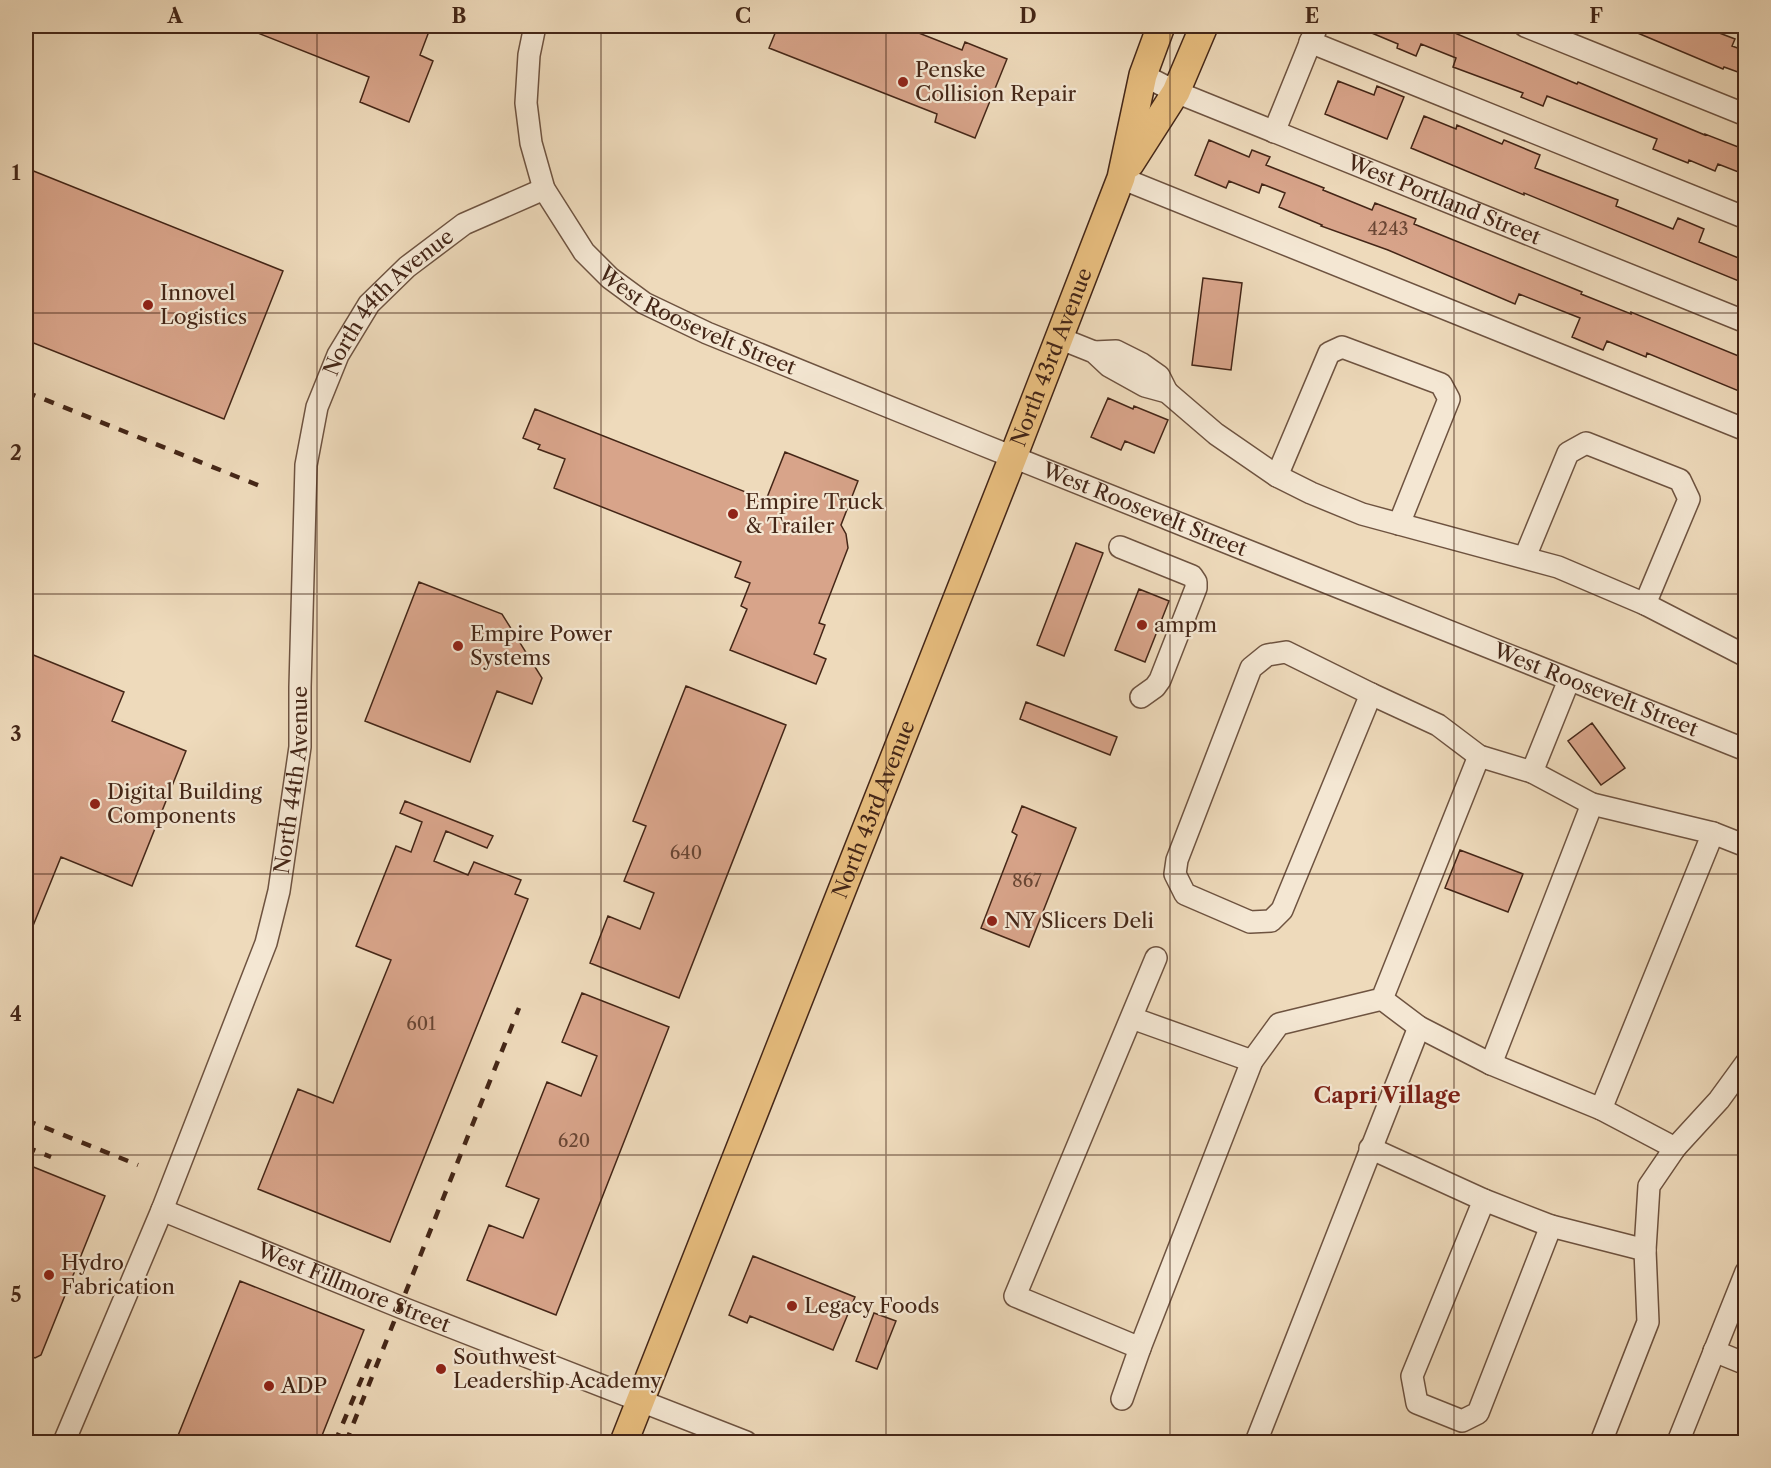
<svg xmlns="http://www.w3.org/2000/svg" width="1771" height="1468" font-family="'Libre Caslon Text',serif">
	<style>
		.building { fill: #d8a48a; stroke: #442617; stroke-width: 1.5 }
		.lines { fill: none; stroke-linecap: round; stroke-linejoin: round }
		.minor-casing { stroke: #6e5340; stroke-width: 24 }
		.major-casing { stroke: #442617; stroke-width: 30 }
		.minor { stroke: #f4e7d3; stroke-width: 21 }
		.major { stroke: #e7bd7e; stroke-width: 27 }
		.rail { stroke: #442617; stroke-width: 4.5; stroke-dasharray: 10 10; stroke-linecap: butt }
		.grid { fill: none; stroke: #442617; stroke-width: 1.5; stroke-opacity: 0.55 }
		.poi-dot { fill: #8f2418; stroke: #f4e7d3; stroke-width: 2 }
		.labels { text-anchor: middle; stroke-width: 4.5; stroke-linejoin: round; paint-order: stroke }
		.number-label { font-size: 18px; fill: #694634 }
		.poi-label { font-size: 21px; fill: #442617; stroke: #f4e7d3; text-anchor: start }
		.street-label { font-size: 21px; fill: #442617; stroke: #f4e7d3 }
		.neighbourhood-label { font-size: 22px; font-weight: bold; fill: #7a1f14; stroke: #f4e7d3 }
		.neatline { fill: none; stroke: #442617; stroke-width: 2 }
		.grid-label { font-size: 20px; text-anchor: middle; font-weight: bold; fill: #442617 }
	</style>
	<rect width="100%" height="100%" fill="#eedabb"/>
	<filter id="stains"><feTurbulence type="fractalNoise" baseFrequency=".00333" numOctaves="4"/><feColorMatrix values="0 0 0 0 .2 0 0 0 0 .09 0 0 0 0 .02 0 0 0 .5 -.17"/></filter>
	<radialGradient id="worn" r=".72"><stop offset=".6" stop-color="#630" stop-opacity="0"/><stop offset="1" stop-color="#630" stop-opacity=".3"/></radialGradient>
	<!-- building -->
	<path class="building" d="M240 26H431L420 55 433 61 409 122 360 102 369 77Z
		M778 26H901L962 50 965 42 1007 59 975 138 935 122 937 114 769 48Z
		M1355 26H1438L1577 84 1578 82 1705 135V134L1746 150V175L1718 164 1715 171 1689 160 1688 163 1653 149 1657 139 1547 96 1543 106 1521 97 1523 93 1453 67 1456 58 1421 44 1416 56 1397 48 1398 44Z
		M1621 26H1679L1697 33 1701 26 1735 39 1732 46 1746 51V75L1724 67 1723 69Z
		M1338 81 1374 95 1377 86 1404 97 1387 139 1325 114Z
		M1424 116 1456 129 1457 125 1502 144 1504 140 1540 155 1535 168 1618 200 1616 206 1673 229 1678 218 1704 229 1699 242 1746 261V284L1524 193V195L1411 148Z
		M1209 140 1249 157 1252 150 1270 157 1266 165 1324 188 1323 190 1372 210 1375 203 1416 219 1414 224 1582 292 1581 294 1631 314V312L1746 359V394L1647 353 1646 357 1607 341 1603 350 1572 337 1580 318 1519 294 1515 304 1388 250 1321 226 1322 225 1279 207 1285 193 1262 184 1259 193 1229 181 1226 188 1195 175Z
		M26 168 283 271 224 419 26 340Z
		M1203 278 1242 283 1231 370 1192 365Z
		M1108 398 1133 409 1134 406 1168 420 1154 453 1125 441 1121 450 1091 437Z
		M535 409 766 500 785 452 858 481 841 525 846 534 848 548 819 623 825 625 814 654 826 659 816 684 730 650 747 609 741 606 750 583 735 577 741 562 554 488 565 459 538 449 540 445 523 438Z
		M1076 543 1103 553 1064 656 1037 645Z
		M419 582 502 614 542 678 532 704 497 691 470 762 365 721Z
		M1139 589 1169 601 1145 662 1115 650Z
		M26 652 124 692 112 721 186 751 132 886 61 857 26 943Z
		M686 686 786 725 679 998 590 963 608 916 640 929 654 893 624 881 646 826 633 821Z
		M1026 702 1117 737 1110 755 1020 719Z
		M1592 723 1625 768 1601 785 1568 741Z
		M405 801 493 836 487 848 446 831 434 861 468 875 474 862 521 880 515 894 528 899 390 1242 258 1189 298 1089 333 1103 391 960 356 946 396 846 411 852 422 822 400 813Z
		M1022 806 1076 828 1029 947 981 928 1017 835 1012 832Z
		M1460 850 1523 874 1508 912 1445 888Z
		M582 993 669 1027 556 1315 467 1280 489 1225 523 1238 539 1199 506 1186 547 1082 581 1096 597 1056 562 1042Z
		M26 1164 105 1196 41 1355 35 1358 26 1354Z
		M753 1256 855 1297 833 1350 750 1316 747 1323 729 1315Z
		M240 1281 364 1330 319 1443H175Z
		M874 1313 896 1321 877 1369 856 1361Z"/>
	<g class="lines">
		<!-- minor casing -->
		<g class="minor-casing">
			<g id="minor">
				<path id="s1" d="M535 26 529 55 526 103 531 143 544 189 584 252 610 278 644 303 707 333 983 445 1746 750"/>
				<path d="M1525 26 1746 115"/>
				<path d="M1310 42 1746 218"/>
				<path id="s2" d="M1143 75 1176 92 1746 322"/>
				<path d="M1274 132 1317 26"/>
				<path d="M1121 178 1746 430"/>
				<path d="M1059 338 1094 352 1109 366 1145 386 1167 392 1216 434 1277 476 1311 493 1362 514 1558 567 1645 604 1746 656"/>
				<path d="M1094 352 1116 351 1142 364 1159 376 1167 392"/>
				<path d="M1277 476 1329 353 1342 347 1441 384 1449 399 1399 524"/>
				<path d="M1120 547 1192 576 1196 582V588L1160 680 1155 687 1141 697"/>
				<path d="M1525 557 1568 453 1586 443 1680 480 1689 499 1645 604"/>
				<path d="M1286 652 1371 694 1282 910 1271 921 1250 922 1185 894 1175 874 1177 860 1251 668 1267 655Z"/>
				<path d="M1371 694 1438 725 1479 756 1532 772 1592 804 1713 833 1746 846"/>
				<path d="M1532 772 1569 680"/>
				<path d="M1382 999 1419 1027 1491 1064 1601 1109 1675 1148"/>
				<path d="M1132 1018 1252 1061"/>
				<path d="M1491 1064 1592 804"/>
				<path d="M1601 1109 1713 833"/>
				<path d="M1370 1148 1484 1200 1551 1226 1645 1250"/>
				<path d="M1484 1200 1412 1376 1417 1403 1462 1421 1478 1413 1551 1226"/>
				<path id="s3" d="M162 1210 400 1307 746 1442"/>
				<path d="M1140 1348 1015 1296 1156 958"/>
				<path d="M1714 1351 1746 1364"/>
				<path d="M1122 1399 1140 1348 1252 1061 1279 1024 1382 999 1479 756"/>
				<path id="s4" d="M64 1442 162 1210 266 943 279 891 300 747V687L306 465 317 407 338 355 369 304 407 267 464 224 544 189"/>
				<path d="M1256 1442 1419 1027"/>
				<path d="M1601 1442 1648 1322 1645 1250 1649 1186 1675 1148 1719 1100 1746 1063"/>
				<path d="M1678 1442 1746 1272"/>
			</g>
		</g>
		<!-- major casing -->
		<g class="major-casing">
			<g id="major">
				<path d="M1130 164 1176 92 1204 26"/>
				<path id="s5" d="M624 1442 1013 457 1121 178 1143 75 1161 26"/>
			</g>
		</g>
		<!-- minor -->
		<use href="#minor" class="minor"/>
		<!-- major -->
		<use href="#major" class="major"/>
		<!-- rail -->
		<path class="rail" d="M26 392 260 486
			M26 1120 138 1165
			M26 1147 51 1157
			M335 1442 370 1359
			M346 1442 519 1008"/>
	</g>
	<!-- grid -->
	<path class="grid" d="M317 26V1442M601 26V1442M886 26V1442M1170 26V1442M1454 26V1442M26 313H1746M26 594H1746M26 874H1746M26 1155H1746"/>
	<!-- markers -->
	<g class="poi-dot">
		<circle cx="903" cy="82" r="6"/>
		<circle cx="148" cy="305" r="6"/>
		<circle cx="733" cy="514" r="6"/>
		<circle cx="1142" cy="625" r="6"/>
		<circle cx="458" cy="646" r="6"/>
		<circle cx="95" cy="804" r="6"/>
		<circle cx="992" cy="921" r="6"/>
		<circle cx="49" cy="1275" r="6"/>
		<circle cx="792" cy="1306" r="6"/>
		<circle cx="441" cy="1369" r="6"/>
		<circle cx="269" cy="1386" r="6"/>
	</g>
	<g class="labels">
		<!-- number labels -->
		<g class="number-label">
			<text x="1388" y="235">4243</text>
			<text x="686" y="859">640</text>
			<text x="1027" y="887">867</text>
			<text x="421" y="1030">601</text>
			<text x="574" y="1147">620</text>
		</g>
		<!-- poi labels -->
		<g class="poi-label">
			<text x="915" y="77">Penske<tspan x="915" dy="24">Collision Repair</tspan></text>
			<text x="160" y="300">Innovel<tspan x="160" dy="24">Logistics</tspan></text>
			<text x="745" y="509">Empire Truck<tspan x="745" dy="24">&amp; Trailer</tspan></text>
			<text x="1154" y="632">ampm</text>
			<text x="470" y="641">Empire Power<tspan x="470" dy="24">Systems</tspan></text>
			<text x="107" y="799">Digital Building<tspan x="107" dy="24">Components</tspan></text>
			<text x="1004" y="928">NY Slicers Deli</text>
			<text x="61" y="1270">Hydro<tspan x="61" dy="24">Fabrication</tspan></text>
			<text x="804" y="1313">Legacy Foods</text>
			<text x="453" y="1364">Southwest<tspan x="453" dy="24">Leadership Academy</tspan></text>
			<text x="281" y="1393">ADP</text>
		</g>
		<!-- street labels -->
		<g class="street-label">
			<text dy="7" stroke="none"><textPath href="#s2" startOffset="326">West Portland Street</textPath></text>
			<text dy="7" stroke="none"><textPath href="#s4" startOffset="1208">North 44th Avenue</textPath></text>
			<text dy="7" stroke="none"><textPath href="#s1" startOffset="375">West Roosevelt Street</textPath></text>
			<text dy="7" stroke="none"><textPath href="#s5" startOffset="1166">North 43rd Avenue</textPath></text>
			<text dy="7" stroke="none"><textPath href="#s1" startOffset="861">West Roosevelt Street</textPath></text>
			<text dy="7" stroke="none"><textPath href="#s1" startOffset="1347">West Roosevelt Street</textPath></text>
			<text dy="7" stroke="none"><textPath href="#s4" startOffset="704">North 44th Avenue</textPath></text>
			<text dy="7" stroke="none"><textPath href="#s5" startOffset="680">North 43rd Avenue</textPath></text>
			<text dy="7" stroke="none"><textPath href="#s3" startOffset="207">West Fillmore Street</textPath></text>
		</g>
		<!-- neighbourhood labels -->
		<g class="neighbourhood-label">
			<text x="1387" y="1103">Capri Village</text>
		</g>
	</g>
	<!-- margin -->
	<rect width="1771" height="1468" fill="none" stroke="#eedabb" stroke-width="66"/>
	<rect x="33" y="33" width="1705" height="1402" class="neatline"/>
	<g class="grid-label">
		<text x="175" y="23">A</text>
		<text x="459" y="23">B</text>
		<text x="743" y="23">C</text>
		<text x="1028" y="23">D</text>
		<text x="1312" y="23">E</text>
		<text x="1596" y="23">F</text>
		<text x="16" y="180">1</text>
		<text x="16" y="460">2</text>
		<text x="16" y="741">3</text>
		<text x="16" y="1021">4</text>
		<text x="16" y="1302">5</text>
	</g>
	<rect width="100%" height="100%" filter="url(#stains)"/>
	<rect width="100%" height="100%" fill="url(#worn)"/>
</svg>
